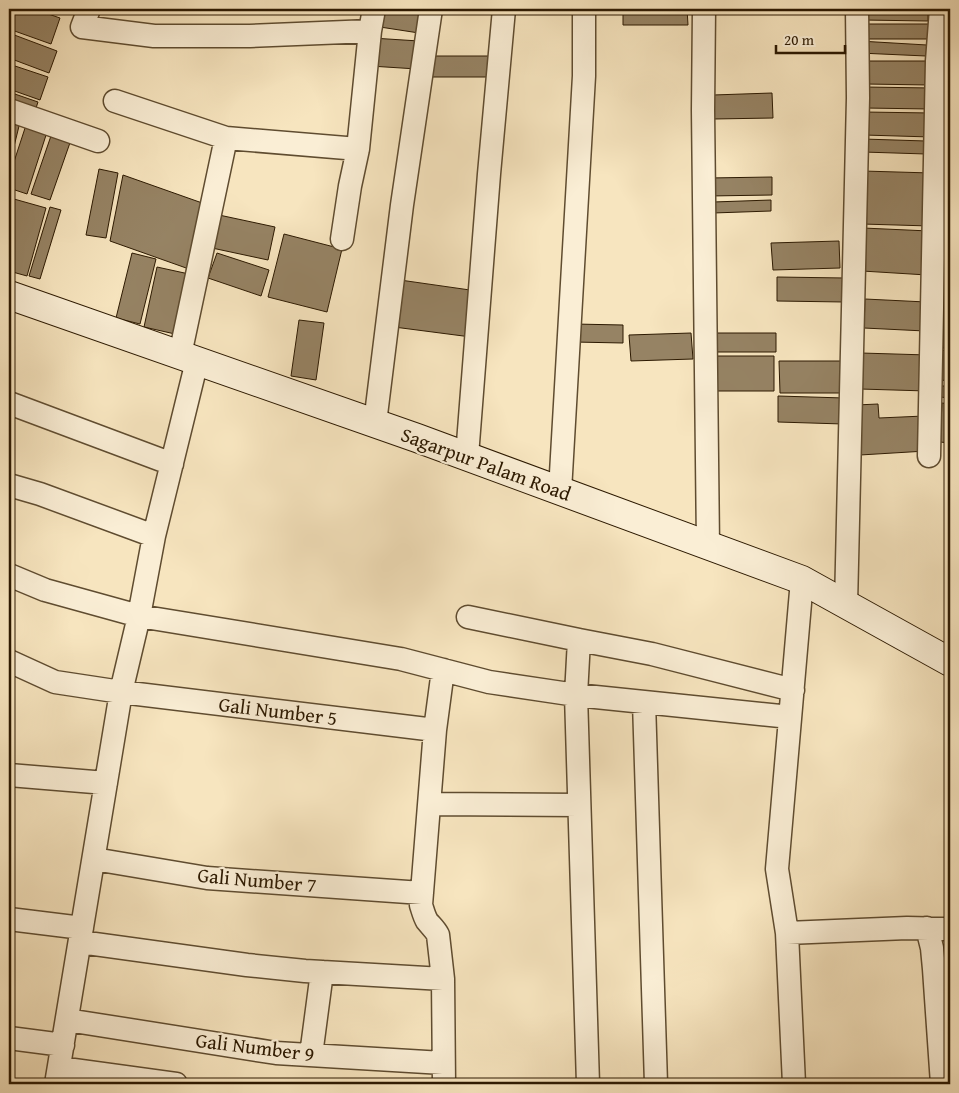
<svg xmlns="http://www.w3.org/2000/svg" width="959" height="1093" font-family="'Gentium Book Plus',serif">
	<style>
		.building { fill: #968364; stroke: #2c1901 }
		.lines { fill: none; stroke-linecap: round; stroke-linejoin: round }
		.street-casing { stroke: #5f4c30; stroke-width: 25 }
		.secondary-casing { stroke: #2c1901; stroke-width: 30 }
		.street { stroke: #faeed5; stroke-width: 22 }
		.secondary { stroke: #faeed5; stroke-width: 28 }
		.labels { text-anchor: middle; stroke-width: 4.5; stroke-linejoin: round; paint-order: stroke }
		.street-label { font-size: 20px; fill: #2c1901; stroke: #faeed5 }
	</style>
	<rect width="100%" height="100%" fill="#f7e5bf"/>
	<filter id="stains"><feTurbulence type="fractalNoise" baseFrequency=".004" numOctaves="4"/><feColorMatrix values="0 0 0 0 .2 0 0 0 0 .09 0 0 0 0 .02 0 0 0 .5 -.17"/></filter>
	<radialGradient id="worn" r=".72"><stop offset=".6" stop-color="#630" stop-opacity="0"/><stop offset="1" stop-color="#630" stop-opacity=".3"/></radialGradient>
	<!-- building -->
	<path class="building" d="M9 9H34L60 18 51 44 9 29Z
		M383 9H423L419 33 380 27Z
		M623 9H687L688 25H623Z
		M863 9H928V21L863 20Z
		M859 24H929V39H859Z
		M9 33 57 51 49 73 9 58Z
		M372 38 419 41 417 69 370 66Z
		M859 41 927 45 926 56 859 53Z
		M429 56H489V77H428Z
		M866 61H930V85L866 84Z
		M9 64 48 77 40 100 9 89Z
		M865 87 931 88 930 109 865 108Z
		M950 87V113H940L939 88Z
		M9 92 38 102 33 117 9 108Z
		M772 93 773 118 714 119 713 95Z
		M864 112 931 113V137L864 135Z
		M9 119 20 122 9 167Z
		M27 122 48 129 27 194 9 188V177Z
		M938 125H950V142H938Z
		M53 130 72 137 50 200 31 194Z
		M863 139 926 141V154L863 152Z
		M99 169 118 173 106 238 86 235Z
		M863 171 931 173 930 226 862 224Z
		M123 175 205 204 189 269 110 241Z
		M943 175H950V198H943Z
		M772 177V195L709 196 708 178Z
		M14 199 46 208 27 276 9 271V220Z
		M771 200V211L713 213V202Z
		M50 207 61 210 40 279 29 276Z
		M219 215 275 227 268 260 212 248Z
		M938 221H950V247H939Z
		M863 228 929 231 927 275 862 271Z
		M284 234 342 249 327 312 268 297Z
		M839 241 840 268 773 270 771 243Z
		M132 253 156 259 140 324 116 318Z
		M217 253 269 270 261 296 208 278Z
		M157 267 189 274 175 334 144 327Z
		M777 277 845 278 844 302 777 301Z
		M400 280 477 291 471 337 394 327Z
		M937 284H950V320H937Z
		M865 299 926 302 925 331 864 328Z
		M299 320 324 323 316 380 291 376Z
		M574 324 623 325V343L574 342Z
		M941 324H950V348H941Z
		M691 333 693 359 631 361 629 335Z
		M708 333H776V352H708Z
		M941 350 950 351V381L941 380Z
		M861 353 928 355 927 391 860 389Z
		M716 356H774V391H716Z
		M779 361H843L844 393H780Z
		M940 386H950V398L940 397Z
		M778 396 844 398 843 424 778 422Z
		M942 403 950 404V443L940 442Z
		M878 404 879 418 924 416 926 451 860 455 856 405Z"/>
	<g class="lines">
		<!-- street casing -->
		<g class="street-casing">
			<path id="street" d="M89 9 82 27 154 36H250L370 31
				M704 9 703 110 708 546
				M115 101 226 138 358 149
				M9 110 98 141
				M342 239 350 186 358 149 370 31 374 9
				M180 355 226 138
				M9 403 172 464
				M375 423 402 205 431 9
				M467 456 489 174 504 9
				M929 456 937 61 941 9
				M9 485 40 494 154 536
				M560 491 584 76V9
				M9 575 45 590 139 616 401 659 489 682 576 695 790 717
				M846 605 858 98 857 9
				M468 617 579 640
				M9 661 55 682 121 692 435 730
				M443 670 435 730 421 905C423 911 424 916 427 921 431 926 435 929 438 935L443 979 444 1084
				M644 702 656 1084
				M9 775 106 783
				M430 804 579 805
				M94 859 207 878 422 893
				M9 919 82 928
				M927 928 932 948 934 969 942 1084
				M787 933 907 928 950 929
				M80 942 247 965 305 971 443 979
				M67 1020 276 1053 443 1063
				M9 1038 63 1045
				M311 1055 322 972
				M59 1068 176 1084
				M56 1084 121 692 139 616 154 536 197 361
				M588 1084 576 695 579 640 652 654 793 690
				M794 1084 787 933 777 869 802 580"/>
		</g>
		<!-- secondary casing -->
		<g class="secondary-casing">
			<path id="secondary" d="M9 295 417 438 802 580 950 662"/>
		</g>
		<!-- street -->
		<use href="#street" class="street"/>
		<!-- secondary -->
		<use href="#secondary" class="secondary"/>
	</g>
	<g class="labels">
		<!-- street labels -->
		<g class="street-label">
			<text transform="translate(486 464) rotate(20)" y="7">Sagarpur Palam Road</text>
			<text transform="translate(278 711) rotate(7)" y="7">Gali Number 5</text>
			<text transform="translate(257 880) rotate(5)" y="7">Gali Number 7</text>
			<text transform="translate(255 1047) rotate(7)" y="7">Gali Number 9</text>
		</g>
	</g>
	<!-- margin -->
	<rect width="959" height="1093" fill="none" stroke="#f7e5bf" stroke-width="30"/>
	<rect x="10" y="10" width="939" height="1073" fill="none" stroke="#2c1901" stroke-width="2.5"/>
	<rect x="15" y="15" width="929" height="1063" fill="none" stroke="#2c1901"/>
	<!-- scale -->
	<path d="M776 45v8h69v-8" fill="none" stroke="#2c1901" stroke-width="2.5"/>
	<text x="784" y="45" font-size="15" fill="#2c1901" stroke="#faeed5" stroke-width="4" paint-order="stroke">20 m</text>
	<rect width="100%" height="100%" filter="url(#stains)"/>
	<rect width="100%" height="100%" fill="url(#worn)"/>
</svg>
